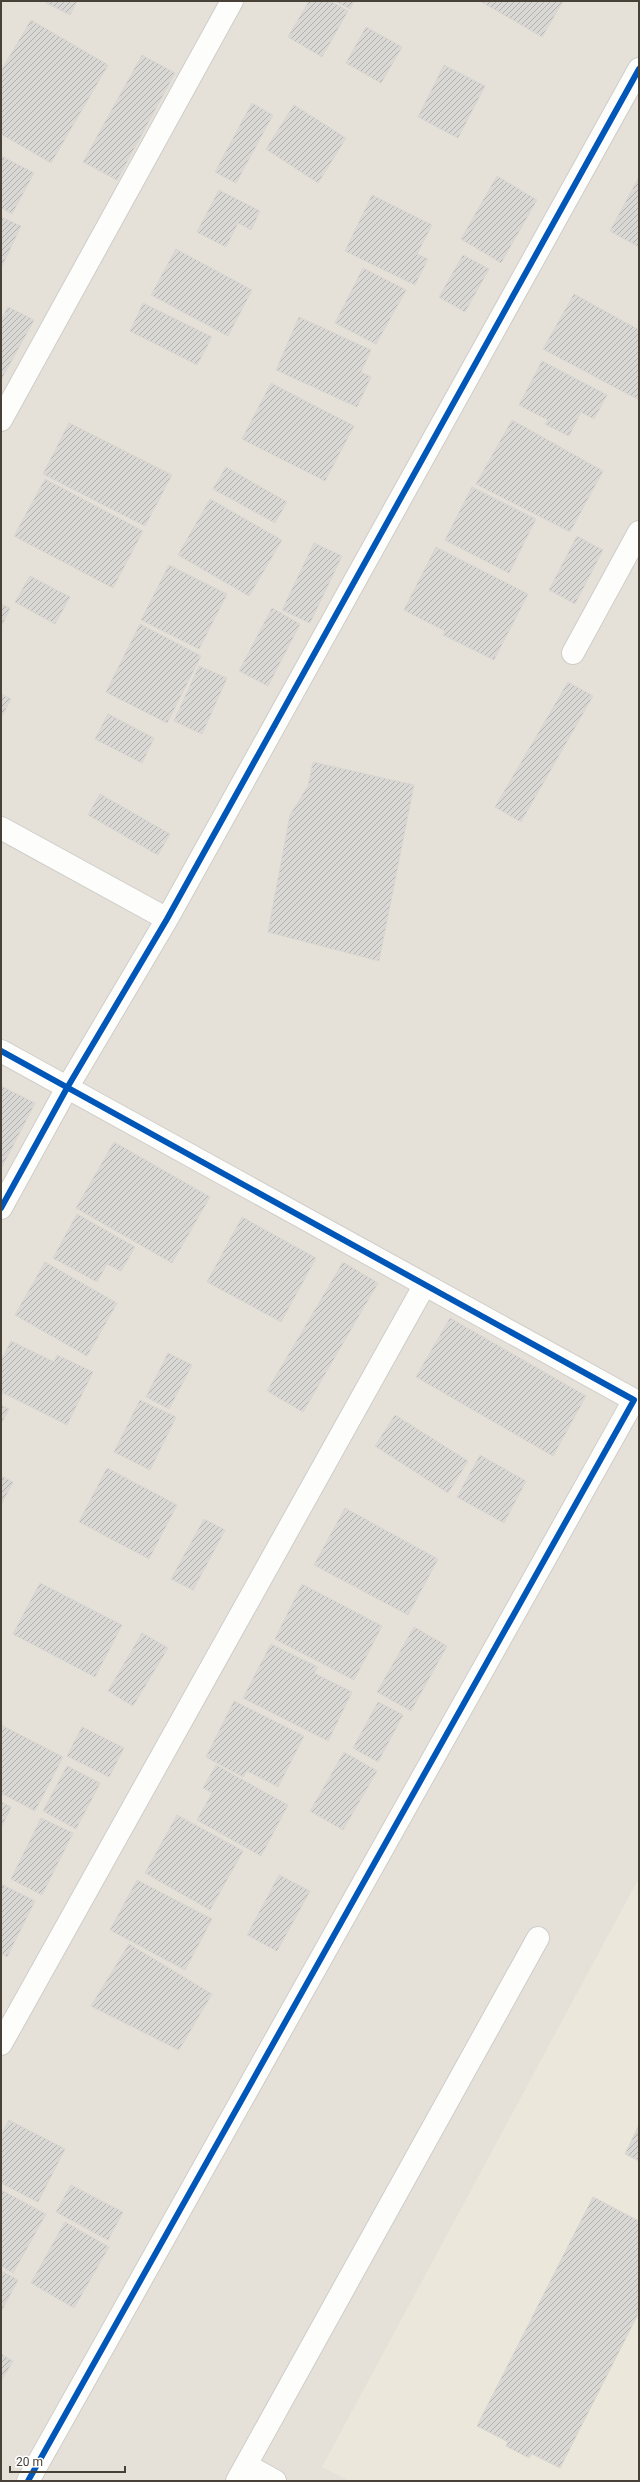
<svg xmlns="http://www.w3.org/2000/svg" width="640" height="2482" font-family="Roboto,sans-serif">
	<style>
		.residential { fill: #e5e1d9 }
		.education { fill: #ebe7db }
		.building { fill: url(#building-hatch); stroke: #d9d6d1 }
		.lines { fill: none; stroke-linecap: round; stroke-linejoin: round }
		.minor-casing { stroke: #cfcdc9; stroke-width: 24 }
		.minor { stroke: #fdfdfc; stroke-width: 22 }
		.cycleway-casing { stroke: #fff; stroke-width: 8 }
		.cycleway { stroke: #0057b8; stroke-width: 6 }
	</style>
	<defs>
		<pattern id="building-hatch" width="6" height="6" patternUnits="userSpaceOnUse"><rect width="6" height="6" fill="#dad8d4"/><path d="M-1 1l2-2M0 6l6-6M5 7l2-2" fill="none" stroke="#b3b1ad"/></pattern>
	</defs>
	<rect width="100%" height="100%" fill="#f1efeb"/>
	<!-- residential -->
	<path class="residential" d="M1 1H639V2481H1Z"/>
	<!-- education -->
	<path class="education" d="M639 1878V2481H349L322 2467Z"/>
	<!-- building -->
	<path class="building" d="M47 1H77L70 15 46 3Z
		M309 1H330L348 11 322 57 288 37Z
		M335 1H354L350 9Z
		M480 1H563L542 37Z
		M31 20 108 65 51 163 1 134V71Z
		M366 27 402 47 381 83 346 63Z
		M142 55 175 73 117 180 83 162Z
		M444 65 485 86 458 138 418 117Z
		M252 103 273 115 236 183 215 172Z
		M294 105 346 138 318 183 266 149Z
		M1 156 34 173 12 214 1 208Z
		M497 176 537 200 501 263 461 239Z
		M639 177V247L610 231Z
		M219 190 260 211 251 230 238 223 226 247 197 232Z
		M372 195 432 225 417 254 428 259 415 285 345 251Z
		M1 217 21 226 1 268Z
		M176 249 252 290 228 336 151 295Z
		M463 255 489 269 465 312 439 297Z
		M363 268 406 290 376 344 335 323Z
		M574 294 639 330V400L543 349Z
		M143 303 212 337 197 365 130 331Z
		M8 307 34 320 1 380V320Z
		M299 317 371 350 361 372 371 377 357 407 276 370Z
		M542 361 607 395 594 419 581 412 569 436 545 424 548 420 519 405Z
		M271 383 354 426 325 481 242 439Z
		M512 420 603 471 570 532 476 484Z
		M69 423 172 475 145 526 43 474Z
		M226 467 287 502 275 523 213 489Z
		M45 479 143 531 113 588 14 536Z
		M472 487 536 519 509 573 445 540Z
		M210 499 282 540 249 596 178 555Z
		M577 536 603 550 575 604 549 590Z
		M314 543 342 556 310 623 282 610Z
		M436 547 528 594 494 660 443 635 445 631 404 610Z
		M169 565 227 594 199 649 141 620Z
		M30 576 70 597 55 624 15 602Z
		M1 604 10 608 1 627Z
		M272 608 300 624 268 686 239 671Z
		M140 624 201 656 167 723 106 692Z
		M199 666 227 678 202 734 174 721Z
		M568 682 593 696 521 822 495 807Z
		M1 694 11 699 1 718Z
		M108 714 154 738 142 763 95 739Z
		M313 762 414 785 379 961 268 932 290 815 308 786Z
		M100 794 170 834 158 855 88 815Z
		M1 1086 35 1103 2 1167 1 1166Z
		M114 1142 210 1197 172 1263 76 1208Z
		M77 1214 135 1247 121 1271 107 1264 97 1282 53 1258Z
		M242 1217 316 1258 281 1322 207 1282Z
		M45 1262 117 1303 87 1356 15 1315Z
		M343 1262 378 1283 303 1412 267 1391Z
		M450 1318 586 1396 553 1456 416 1377Z
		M11 1341 54 1362 57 1355 93 1372 67 1425 1 1392V1361Z
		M168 1353 192 1365 169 1409 146 1397Z
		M140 1400 176 1417 150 1470 114 1452Z
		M1 1405 9 1409 1 1424Z
		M395 1415 468 1461 448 1493 375 1446Z
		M480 1455 526 1481 504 1523 457 1497Z
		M107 1468 177 1505 149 1559 79 1522Z
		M1 1476 13 1482 1 1505Z
		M345 1508 438 1559 408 1615 314 1565Z
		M204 1519 225 1530 193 1590 171 1579Z
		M40 1583 122 1625 95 1677 13 1634Z
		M302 1584 382 1626 354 1680 275 1639Z
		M414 1627 447 1646 411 1711 377 1692Z
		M142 1633 168 1648 133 1706 108 1691Z
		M271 1644 318 1667 314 1673 352 1692 328 1741 243 1698Z
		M234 1701 304 1736 278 1787 247 1771 243 1777 206 1757Z
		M378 1702 403 1715 378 1762 353 1748Z
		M1 1725 63 1757 35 1811 1 1793Z
		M82 1727 124 1748 109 1777 67 1756Z
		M344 1752 377 1771 343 1830 310 1811Z
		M216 1765 288 1805 261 1856 197 1820 212 1793 203 1788Z
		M67 1766 100 1783 76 1829 43 1811Z
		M1 1802 11 1807 1 1828Z
		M177 1815 243 1851 210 1910 145 1873Z
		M41 1818 73 1833 42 1895 11 1879Z
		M279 1875 310 1891 277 1951 247 1935Z
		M137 1880 212 1919 185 1970 110 1930Z
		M1 1884 35 1901 7 1957 1 1953Z
		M129 1944 212 1994 179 2050 91 2006Z
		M9 2120 65 2149 38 2202 1 2183V2135Z
		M639 2125V2161L625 2154Z
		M71 2185 123 2212 108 2240 56 2212Z
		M1 2190 46 2214 13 2273 1 2266Z
		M593 2197 639 2221V2312L560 2468 532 2454 529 2458 506 2446 508 2442 477 2426Z
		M65 2222 109 2247 74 2308 31 2283Z
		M1 2271 18 2280 1 2312Z
		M1 2354 13 2361 1 2381Z"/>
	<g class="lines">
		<!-- minor casing -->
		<g class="minor-casing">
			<path id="minor" d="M1 420 232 1
				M573 653 639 532
				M1 828 167 919
				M1 1051 634 1400 28 2481
				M1 1208 67 1088 167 919 639 69
				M1 2044 424 1286
				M246 2465 275 2481
				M237 2481 538 1938"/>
		</g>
		<!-- minor -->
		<use href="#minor" class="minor"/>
		<!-- cycleway casing -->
		<g class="cycleway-casing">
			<path id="cycleway" d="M1 1051 634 1400 28 2481
				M1 1208 67 1088 167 919 639 69"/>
		</g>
		<!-- cycleway -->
		<use href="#cycleway" class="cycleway"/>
	</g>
	<!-- border -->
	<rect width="640" height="2482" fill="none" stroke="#474138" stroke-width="4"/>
	<!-- scale -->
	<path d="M10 2466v6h115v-6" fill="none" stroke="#474138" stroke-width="2"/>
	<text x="16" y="2466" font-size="12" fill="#474138" stroke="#ffffff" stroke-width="3" paint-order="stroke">20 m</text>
</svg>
